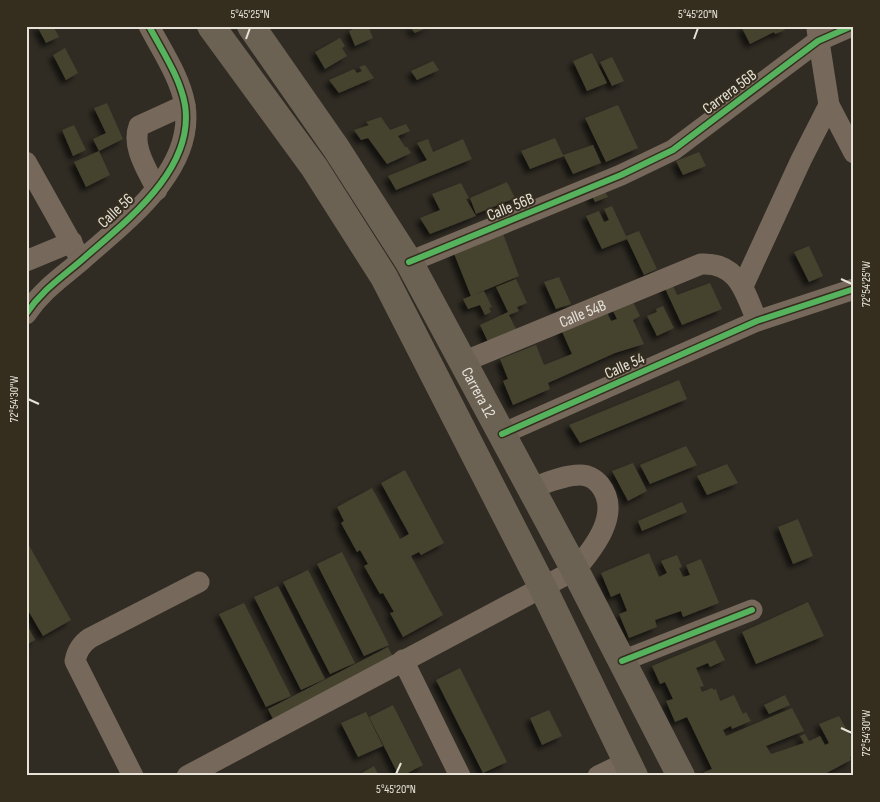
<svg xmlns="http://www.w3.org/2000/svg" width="880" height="802" font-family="'Sofia Sans Condensed',sans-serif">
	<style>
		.building { fill: #44422f; filter: url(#shadow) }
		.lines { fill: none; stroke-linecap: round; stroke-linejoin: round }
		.minor { stroke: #76685a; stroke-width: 21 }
		.major { stroke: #6c6254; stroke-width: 28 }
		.cycleway-casing { stroke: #352e1f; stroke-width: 9 }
		.cycleway { stroke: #56b35d; stroke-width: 6 }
		.ticks { fill: none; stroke: #e6e2d8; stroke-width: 2 }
		.labels { text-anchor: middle; stroke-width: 4; stroke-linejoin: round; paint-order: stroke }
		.street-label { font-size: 16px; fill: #e6e2d8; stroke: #352e1f }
		.neatline { fill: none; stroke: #e6e2d8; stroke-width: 2 }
		.ticks-label { font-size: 12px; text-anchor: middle; fill: #e6e2d8 }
	</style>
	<defs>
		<filter id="shadow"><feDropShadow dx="-4.5" dy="4.5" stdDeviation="2.5" flood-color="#0009"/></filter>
	</defs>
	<rect width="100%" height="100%" fill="#302c24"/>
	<!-- building -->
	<path class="building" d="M37 26H53L59 37 46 43Z
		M359 26H368L373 38 355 46 349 31Z
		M409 26H431L415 33Z
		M745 26H783L785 30 775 34 774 32 750 44 742 28Z
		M340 38 345 46 342 48 347 56 325 69 315 52Z
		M65 48 78 73 66 80 53 55Z
		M592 53 607 83 587 91 573 61Z
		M612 57 624 81 612 86 600 62Z
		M433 61 439 70 417 80 411 71Z
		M365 65 374 78 339 93 329 80 354 69 357 73 362 71 359 67Z
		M107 103 123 139 99 151 93 139 106 133 94 108Z
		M618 105 638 148 606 162 585 118Z
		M381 117 390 130 406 124 410 131 398 136 405 147H407L411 153 387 164 368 138 361 140 354 130 369 125 366 122Z
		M74 125 86 150 73 156 62 130Z
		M555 138 563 155 593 145 601 163 573 174 564 156 530 169 521 151Z
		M428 139 433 152 463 139 472 159 396 190 388 176 427 160 417 143Z
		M99 151 110 175 86 187 74 162Z
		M699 152 706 166 683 175 676 161Z
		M507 182 515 198 476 214 470 198Z
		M461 183 469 198 466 199 476 216 430 234 420 218 440 210 432 194Z
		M603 188 608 197 595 202 590 193Z
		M612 206 626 236 639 231 657 269 644 275 627 239 602 249 586 216 599 211 604 222 609 220 604 209Z
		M502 231 519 276 471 296 453 251Z
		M809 246 823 276 809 282 794 252Z
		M559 277 571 304 556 309 544 282Z
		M516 279 527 303 517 307 519 311 509 315 517 331 489 344 480 325 508 312 496 287Z
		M671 281 677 295 710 283 722 309 682 325 663 284Z
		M484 291 492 307 489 308 491 312 485 315 480 305 468 309 463 299Z
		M631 298 640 316 633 320 644 344 615 353 548 383 550 389 513 405 503 381 508 379 500 359 536 345 544 365 572 354 560 327 606 311 611 321 617 319 612 309Z
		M663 306 674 328 657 336 647 316 657 312 656 309Z
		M679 380 687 399 580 443 569 425Z
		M686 446 697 465 650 484 640 465Z
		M633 463 647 491 628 501 612 471Z
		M727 464 738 483 707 495 697 476Z
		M405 470 444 543 421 555 419 552 411 556 443 615 403 637 390 613 394 612 383 593 380 594 364 566 368 564 360 550 357 552 341 523 344 521 337 507 372 488 400 539 409 534 381 483Z
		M682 502 687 512 642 531 638 521Z
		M798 519 813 556 793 564 778 527Z
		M26 540 71 620 43 636 26 607Z
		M342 552 389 645 364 656 317 564Z
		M649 553 659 577 667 573 661 561 677 555 682 567 679 568 683 577 690 575 686 565 701 559 719 603 683 617 681 611 655 620 657 627 629 638 619 614 627 611 620 593 611 597 601 573Z
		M308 570 355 663 330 674 283 582Z
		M278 586 325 679 301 690 254 597Z
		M808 602 824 636 756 664 742 632Z
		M244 603 291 696 266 707 219 614Z
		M26 623 35 640 26 645Z
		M715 640 725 660 710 667 708 663 696 668 704 686 700 687 702 692 712 688 714 690 716 689 720 701 734 695 743 714 746 712 751 721 732 729 731 726 723 730 726 736 792 708 804 731 766 746 771 754 804 743 800 736 805 734 809 741 820 736 825 745 829 743 819 724 839 716 854 742V755L850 757 851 760 821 776H706L704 772 712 769 687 717 675 722 666 701 673 699 665 682 660 684 652 666Z
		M388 647 393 657 273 719 268 709Z
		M460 668 507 762 483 773 436 680Z
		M785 695 790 705 769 714 764 705Z
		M393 705 423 765 402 776H399L369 717Z
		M549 710 562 736 542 745 530 718Z
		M366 712 383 746 358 757 341 723Z
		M374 766 379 776H357Z"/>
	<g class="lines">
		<!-- minor -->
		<g class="minor">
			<path d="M817 29 829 105 854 153"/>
			<path d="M26 162 81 260"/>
			<path d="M157 190C148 171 131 147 139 126L185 105"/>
			<path d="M26 261 72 242"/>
			<path d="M409 262 621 175 673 150 818 41 852 26"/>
			<path d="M743 286 801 160 829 105"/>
			<path d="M26 314C43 289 61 278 83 259 126 221 195 170 185 105 180 77 162 51 149 26"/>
			<path id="s1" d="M463 362 701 264C738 262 745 292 757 321"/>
			<path d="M502 434 757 321 854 289"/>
			<path d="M403 660 460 776"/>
			<path d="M622 661 752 610"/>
			<path d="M133 776 75 661C77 651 81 644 90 638L199 582"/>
			<path d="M187 776 575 570C594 548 622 513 600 485 595 479 588 475 580 475 564 475 546 483 532 488"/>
			<path d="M598 776 627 762"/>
		</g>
		<!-- major -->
		<g class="major">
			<path d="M211 26 314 167 384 277 543 588 634 776"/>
			<path id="s2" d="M251 26 336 148 409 262 575 570 681 776"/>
		</g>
		<!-- cycleway casing -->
		<g class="cycleway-casing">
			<path id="cycleway" d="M409 262 621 175 673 150 818 41 852 26
				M26 314C43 289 61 278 83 259 126 221 195 170 185 105 180 77 162 51 149 26
				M502 434 757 321 854 289
				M622 661 752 610"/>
		</g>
		<!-- cycleway -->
		<use href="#cycleway" class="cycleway"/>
	</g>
	<!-- ticks -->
	<path class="ticks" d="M246 39 250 28M694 39 698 28M841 279 852 284M28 399 39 404M841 728 852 733M396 774 401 763"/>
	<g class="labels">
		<!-- street labels -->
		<g class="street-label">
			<text transform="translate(729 91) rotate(-37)" y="6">Carrera 56B</text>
			<text transform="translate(510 206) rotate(-22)" y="6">Calle 56B</text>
			<text transform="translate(115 210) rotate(-43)" y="6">Calle 56</text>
			<text dy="6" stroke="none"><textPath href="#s1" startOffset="129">Calle 54B</textPath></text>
			<text transform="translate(624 365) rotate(-24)" y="6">Calle 54</text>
			<text dy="6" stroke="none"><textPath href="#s2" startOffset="432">Carrera 12</textPath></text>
		</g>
	</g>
	<!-- border -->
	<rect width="880" height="802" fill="none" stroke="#352e1f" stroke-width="55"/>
	<rect x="28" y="28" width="824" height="746" class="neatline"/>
	<g class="ticks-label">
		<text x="250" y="18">5°45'25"N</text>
		<text x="698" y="18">5°45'20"N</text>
		<text transform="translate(866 284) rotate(-90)" y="4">72°54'25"W</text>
		<text transform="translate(14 399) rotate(-90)" y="4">72°54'30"W</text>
		<text transform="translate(866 733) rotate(-90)" y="4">72°54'30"W</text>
		<text x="396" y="793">5°45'20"N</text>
	</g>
</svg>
